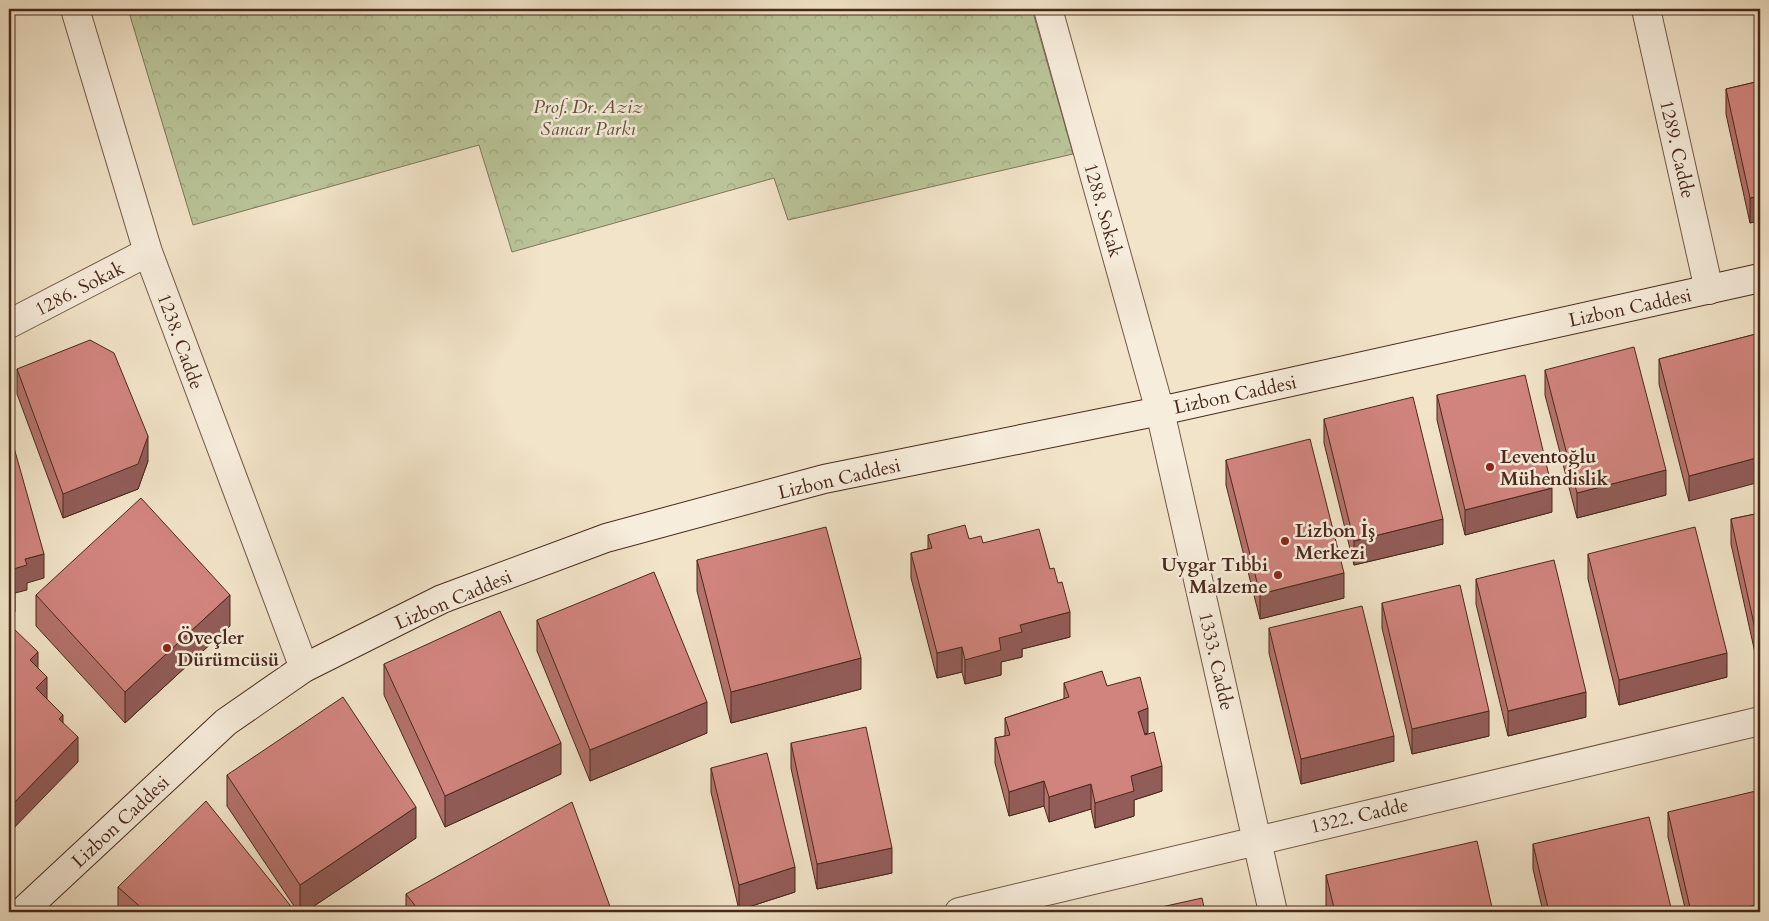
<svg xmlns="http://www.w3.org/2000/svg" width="1769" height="921" font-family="Cardo,serif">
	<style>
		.park { fill: url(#park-crowns); stroke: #817659 }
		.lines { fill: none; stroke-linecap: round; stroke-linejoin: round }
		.minor-casing { stroke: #735746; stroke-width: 30 }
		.secondary-casing { stroke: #49281a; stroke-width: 30 }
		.minor { stroke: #f7eddc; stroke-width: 28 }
		.secondary { stroke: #f7eddc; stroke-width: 28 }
		.wall { fill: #b4726c; stroke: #49281a }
		.shaded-wall { fill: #925c58; stroke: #49281a }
		.building { fill: #d1847e; stroke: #49281a }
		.poi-dot { fill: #8f2418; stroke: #f7eddc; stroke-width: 2 }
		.labels { text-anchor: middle; stroke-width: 5; stroke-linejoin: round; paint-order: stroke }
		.park-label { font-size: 19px; font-style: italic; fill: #654f3a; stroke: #f7eddc }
		.street-label { font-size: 19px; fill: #49281a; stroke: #f7eddc }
		.poi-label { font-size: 19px; font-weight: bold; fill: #49281a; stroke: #f7eddc; text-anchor: start }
	</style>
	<defs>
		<pattern id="park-crowns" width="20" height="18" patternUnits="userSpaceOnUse" patternTransform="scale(1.25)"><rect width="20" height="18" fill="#b9c498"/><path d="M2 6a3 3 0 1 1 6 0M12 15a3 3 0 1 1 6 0" fill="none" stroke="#a1a882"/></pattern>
	</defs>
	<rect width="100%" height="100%" fill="#f2e4c9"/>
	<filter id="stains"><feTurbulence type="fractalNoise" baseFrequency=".004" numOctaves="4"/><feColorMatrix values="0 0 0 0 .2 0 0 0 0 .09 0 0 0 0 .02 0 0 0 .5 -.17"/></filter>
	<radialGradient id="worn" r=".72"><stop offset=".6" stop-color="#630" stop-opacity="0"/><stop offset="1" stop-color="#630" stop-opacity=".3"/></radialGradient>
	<!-- park -->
	<path class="park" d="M128 9H1032L1073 154 788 220 774 178 512 252 479 145 193 225Z"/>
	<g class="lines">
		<!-- minor casing -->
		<g class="minor-casing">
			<path id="minor" d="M75 9 148 252 304 668
				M1048 9 1160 411 1273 912
				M1646 9 1709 290
				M9 324 148 252
				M959 912 1760 721"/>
		</g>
		<!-- secondary casing -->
		<g class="secondary-casing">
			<path id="secondary" d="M22 912 226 722 304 668 442 599 606 538 824 479 1160 411 1760 278"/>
		</g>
		<!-- minor -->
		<use href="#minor" class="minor"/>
		<!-- secondary -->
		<use href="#secondary" class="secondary"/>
	</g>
	<!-- wall -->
	<path class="wall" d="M1760 81V220L1750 223 1726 114V89Z
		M1760 333 1689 501 1659 384V359Z
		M17 369 148 461 138 489 63 518 17 394Z
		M1545 370 1666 495 1577 518 1545 395Z
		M1437 395 1552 512 1465 535 1437 420Z
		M1324 419 1443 544 1354 565 1324 443Z
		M1226 460 1344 598 1260 619 1226 485Z
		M1760 513 1759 671 1731 544V519Z
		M928 535 969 539 983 543 1050 569 1070 637 1022 649V657L1001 662V675L965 684 962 672 937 678 911 578V553L928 549Z
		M1588 554 1727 677 1619 705 1588 579Z
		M697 560 861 689 731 723 697 591Z
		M1476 579 1586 717 1508 736 1476 604Z
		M36 595 230 626 125 723 36 626Z
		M1382 603 1489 736 1412 754 1382 628Z
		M537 620 707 733 590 781 537 651Z
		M1269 628 1394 761 1301 784 1269 653Z
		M384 664 561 774 445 827 384 695Z
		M1064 683 1107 686 1148 733 1144 734 1162 791 1134 800V816L1095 828 1091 809 1049 822 1044 806 1009 816 995 763V738L1005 736V718L1064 699Z
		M791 743 892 873 817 889 791 768Z
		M711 768 795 892 739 910 711 792Z
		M227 775 416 838 305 912H298L227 806Z
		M1668 812 1760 912H1686L1668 837Z
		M1533 844 1672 912H1543L1533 869Z
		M1326 875 1493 912H1328L1326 906Z
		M118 887 290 912H118Z
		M406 894 612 912H406Z"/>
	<!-- shaded-wall -->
	<path class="shaded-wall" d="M1760 196V220L1750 223V198Z
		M148 436V461L138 489 63 518V494Z
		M1760 457V482L1689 501V476Z
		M1666 470V495L1577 518V493Z
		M1552 488V512L1465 535V510Z
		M1443 519V544L1354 565V541Z
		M44 554V578L27 583V590L15 593V612L9 614 10 570 25 559Z
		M1344 573V598L1260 619V594Z
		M230 595V626L125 723V692Z
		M1070 612V637L1022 649V657L1001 662V675L965 684V660L1020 625Z
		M1760 646V671H1759V647Z
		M962 647V672L937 678V653Z
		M38 652V677L30 660Z
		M1727 653V677L1619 705V680Z
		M861 658V689L731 723V692Z
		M47 677V702L36 688Z
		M1586 692V717L1508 736V711Z
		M707 702V733L590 781V750Z
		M1148 708V733L1138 736V712Z
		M1489 711V736L1412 754V729Z
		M63 715V739L59 719Z
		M1394 736V761L1301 784V759Z
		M78 737V762L9 833V808Z
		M561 743V774L445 827V796Z
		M1162 766V791L1134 800V816L1095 828V803L1131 776Z
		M1044 781V806L1009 816V792Z
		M1091 784V809L1049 822V797Z
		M416 807V838L305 912H300V885Z
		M892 848V873L817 889V864Z
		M795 867V892L739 910V885Z
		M1760 904V912H1726Z
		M290 905V912H282Z"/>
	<!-- building -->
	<path class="building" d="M1760 81V196L1750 198 1726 89Z
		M1760 333V457L1689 476 1659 359Z
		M90 340 114 353 148 436 138 464 63 494 17 369Z
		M1634 347 1666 470 1577 493 1545 370Z
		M1525 375 1552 488 1465 510 1437 395Z
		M1413 397 1443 519 1354 541 1324 419Z
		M9 430 44 554 25 559 27 565 10 570 15 587 9 589Z
		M1310 439 1344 573 1260 594 1226 460Z
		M141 498 230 595 125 692 36 595Z
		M1760 513V646L1759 647 1731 519Z
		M965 525 969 539 981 536 983 543 1039 529 1050 569 1054 568 1058 583 1062 582 1070 612 1020 625 1022 632 999 638 1001 650 965 660 962 647 937 653 911 553 932 548 928 535Z
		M826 527 861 658 731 692 697 560Z
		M1695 527 1727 653 1619 680 1588 554Z
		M1554 560 1586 692 1508 711 1476 579Z
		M654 572 707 702 590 750 537 620Z
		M1460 585 1489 711 1412 729 1382 603Z
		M1362 606 1394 736 1301 759 1269 628Z
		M500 611 561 743 445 796 384 664Z
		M13 628 38 652 30 660 47 677 36 688 63 715 59 719 78 737 9 808V632Z
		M1102 671 1107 686 1140 677 1148 708 1138 712 1145 735 1154 732 1162 766 1131 776 1134 791 1095 803 1091 784 1049 797 1044 781 1009 792 995 738 1010 735 1005 718 1069 697 1064 683Z
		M343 697 416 807 300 885 227 775Z
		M866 727 892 848 817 864 791 743Z
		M767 753 795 867 739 885 711 768Z
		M1760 790V904L1726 912H1691L1668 812Z
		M206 801 290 905 282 912H146L118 887Z
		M572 802 612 912H420L406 894Z
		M1649 817 1672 912H1549L1533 844Z
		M1477 841 1493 912H1335L1326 875Z
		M1202 898 1205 912H1139Z
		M104 907 109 912H99Z"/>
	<!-- markers -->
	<g class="poi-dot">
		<circle cx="1490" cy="467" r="5"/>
		<circle cx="1285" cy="541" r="5"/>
		<circle cx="1278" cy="575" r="5"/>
		<circle cx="167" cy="648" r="5"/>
	</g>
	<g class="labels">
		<!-- park labels -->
		<g class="park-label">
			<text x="588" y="113">Prof. Dr. Aziz<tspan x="588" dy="22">Sancar Parkı</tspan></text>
		</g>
		<!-- street labels -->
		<g class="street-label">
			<text transform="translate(1678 149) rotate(77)" y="7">1289. Cadde</text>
			<text transform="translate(1104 210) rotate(74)" y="7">1288. Sokak</text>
			<text transform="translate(79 288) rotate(-27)" y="7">1286. Sokak</text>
			<text transform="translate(1630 307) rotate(-12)" y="7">Lizbon Caddesi</text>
			<text transform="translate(181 341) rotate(70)" y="7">1238. Cadde</text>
			<text transform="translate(1235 394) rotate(-12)" y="7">Lizbon Caddesi</text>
			<text transform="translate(839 478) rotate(-13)" y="7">Lizbon Caddesi</text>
			<text transform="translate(453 599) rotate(-23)" y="7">Lizbon Caddesi</text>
			<text transform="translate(1217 661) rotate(77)" y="7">1333. Cadde</text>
			<text transform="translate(1359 815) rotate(-13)" y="7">1322. Cadde</text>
			<text transform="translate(120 821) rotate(-43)" y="7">Lizbon Caddesi</text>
		</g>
		<!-- poi labels -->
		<g class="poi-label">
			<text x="1500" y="463">Leventoğlu<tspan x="1500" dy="22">Mühendislik</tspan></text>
			<text x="1295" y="537">Lizbon İş<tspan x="1295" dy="22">Merkezi</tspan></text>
			<text x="1268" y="571" text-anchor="end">Uygar Tıbbi<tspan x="1268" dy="22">Malzeme</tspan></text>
			<text x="177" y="644">Öveçler<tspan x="177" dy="22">Dürümcüsü</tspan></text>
		</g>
	</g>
	<!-- margin -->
	<rect width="1769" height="921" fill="none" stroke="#f2e4c9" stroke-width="30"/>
	<rect x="10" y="10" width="1749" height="901" fill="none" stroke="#49281a" stroke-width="2.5"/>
	<rect x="15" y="15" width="1739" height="891" fill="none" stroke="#49281a"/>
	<rect width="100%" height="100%" filter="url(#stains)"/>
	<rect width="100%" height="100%" fill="url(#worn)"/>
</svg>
